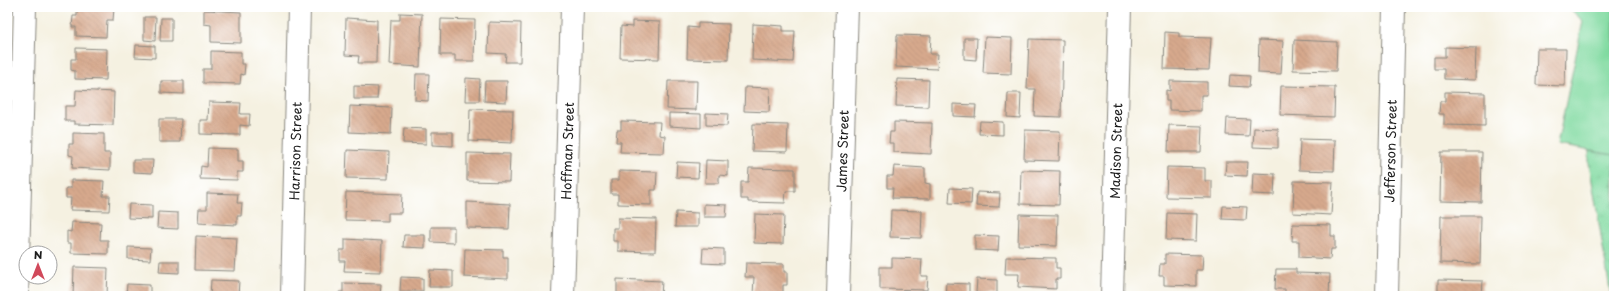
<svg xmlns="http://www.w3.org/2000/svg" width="1621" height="303" font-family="'Playpen Sans',sans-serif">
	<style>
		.grass { fill: url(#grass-tufts); stroke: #4e7b5e }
		.park { fill: #80daa0; stroke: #4e7b5e }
		.building { fill: url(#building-back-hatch) }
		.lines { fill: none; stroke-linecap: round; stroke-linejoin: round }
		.minor-casing { stroke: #88867e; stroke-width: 24 }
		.minor { stroke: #fff; stroke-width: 22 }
		.labels { text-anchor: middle; stroke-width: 4; stroke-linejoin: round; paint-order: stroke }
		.street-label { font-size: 13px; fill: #1c1c1c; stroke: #fff }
	</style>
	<defs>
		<pattern id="grass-tufts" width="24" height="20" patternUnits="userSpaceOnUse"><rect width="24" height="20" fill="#80daa0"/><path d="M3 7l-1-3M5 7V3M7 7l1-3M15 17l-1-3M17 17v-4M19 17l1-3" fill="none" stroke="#6eba89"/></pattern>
		<pattern id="building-back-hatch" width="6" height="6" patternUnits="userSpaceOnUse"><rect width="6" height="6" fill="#d7a98d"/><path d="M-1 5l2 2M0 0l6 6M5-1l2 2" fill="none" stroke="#b89179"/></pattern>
	</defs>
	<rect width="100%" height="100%" fill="#fff"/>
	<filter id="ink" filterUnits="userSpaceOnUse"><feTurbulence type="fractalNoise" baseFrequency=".025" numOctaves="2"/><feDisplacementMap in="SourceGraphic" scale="8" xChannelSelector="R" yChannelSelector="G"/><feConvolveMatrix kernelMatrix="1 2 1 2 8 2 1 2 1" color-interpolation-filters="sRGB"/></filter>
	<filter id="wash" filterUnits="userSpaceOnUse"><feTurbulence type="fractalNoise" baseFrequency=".012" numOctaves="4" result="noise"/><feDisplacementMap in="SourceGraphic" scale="16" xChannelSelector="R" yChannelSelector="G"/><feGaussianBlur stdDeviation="0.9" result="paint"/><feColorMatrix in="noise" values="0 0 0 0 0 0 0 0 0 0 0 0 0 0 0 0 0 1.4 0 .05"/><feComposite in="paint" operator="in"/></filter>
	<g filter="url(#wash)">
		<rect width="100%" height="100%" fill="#f5f1e1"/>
		<!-- grass -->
		<path class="grass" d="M1589 151 1614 155V296H1611L1589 163Z"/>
		<!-- park -->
		<path class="park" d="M1568 7H1614V155L1557 145 1583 21Z"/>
		<g id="blocks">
			<!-- building -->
			<path class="building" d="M77 7 114 8 113 20H107L106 37 76 36V27H72L73 16H77Z
				M204 10 241 12V43L211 42V25L204 24Z
				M400 13 422 14 420 67 389 65 391 20H400Z
				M144 17H156L155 41 144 40Z
				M161 18H172V41H160Z
				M346 18 377 20 376 63H358L359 56 345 55Z
				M441 19 475 20 474 61H455V55H440Z
				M632 21 660 22 659 59 620 58 621 26 632 27Z
				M489 22 521 23 520 62H505L506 54 488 53Z
				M698 23 729 24 728 60 687 59 688 27 698 28Z
				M753 24 783 26V31H795L793 62 752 60Z
				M1165 32 1179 33V37L1211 38 1209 70 1164 69Z
				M897 35 931 36 930 54H938L937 69 896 67Z
				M985 37 1012 38 1011 74 983 73Z
				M964 38H977L976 60 964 59Z
				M1029 39 1063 40 1061 117 1034 116 1035 89H1027Z
				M1259 40 1283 41 1281 74 1258 73Z
				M1294 40 1337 42 1336 71 1293 70Z
				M136 45 155 46V58L135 57Z
				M1445 47 1476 48 1475 80 1444 79V69H1434V57H1445Z
				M76 48 107 49 106 80 75 79V71L71 70V59H76Z
				M1537 49H1566L1565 86 1536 85Z
				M211 51 241 52V64H245L244 75 241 74 240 84 203 83V69H211Z
				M416 74H429L428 101 415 100Z
				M1230 75 1250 76 1249 87 1229 86Z
				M466 78 480 79 479 101H465Z
				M897 79 929 80 928 107 896 106Z
				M161 81H184V94L161 93Z
				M485 81H507L506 102 484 101Z
				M668 81H697L696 110 667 109Z
				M1170 81 1207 82V95H1201V111L1169 110V101H1166V90L1170 91Z
				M354 86 378 87 377 99H354Z
				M1281 86 1335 87 1334 117 1280 115Z
				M745 87 770 88 769 112 744 111Z
				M76 90 114 92 113 125 74 124V121H65V106H75Z
				M1445 92 1485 93V126L1444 125V114H1439L1440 101H1445Z
				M1008 93H1021L1020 118 1007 117Z
				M209 102 241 103 240 114H250L249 126 240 125V135L200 134V120H208Z
				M953 104 976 105 975 117 953 116Z
				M350 106 392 108 391 134 349 132Z
				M470 109 513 110 512 143 469 141Z
				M669 113 701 114V128L669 126Z
				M706 113 728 114 727 126 706 125Z
				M1227 118 1250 119 1249 136 1226 135Z
				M159 119H181L180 142H159Z
				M621 121 660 122 659 135 665 136 664 153 620 152 621 142H616L617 130H621Z
				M980 121 1003 122V135L979 134Z
				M894 122 932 123 931 154 893 152V143H889L890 132H894Z
				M753 124 788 125 787 152 752 151Z
				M1169 125 1202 126 1201 152H1168Z
				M404 128 426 129V144L403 143Z
				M1254 128 1278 129V148L1253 147Z
				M1025 130 1060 131 1059 161 1024 160Z
				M432 132H453V146L432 145Z
				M73 133 104 134V153H110V170L72 168 73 156 69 155V144H73Z
				M1300 139 1335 140 1334 171 1299 170Z
				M208 148 238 149V161H243V172H237V180L200 179 201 166 207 167Z
				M347 150 389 152 388 179 346 178Z
				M1441 152H1482L1481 202 1440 201Z
				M467 153 510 154 509 182 467 181Z
				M133 160H153L152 173 133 172Z
				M706 160 728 161V176L719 175V183H705Z
				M677 162 699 163 698 178 676 177Z
				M1226 162H1248L1247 176 1225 175Z
				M894 166 925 168V183L930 184V199L892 198 893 188H887V176H893Z
				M1167 167 1205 168V181H1212V198L1166 197Z
				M749 168 795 169V191H786L785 203 748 202V199H741V182H748Z
				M1021 170 1060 171 1059 205 1020 204Z
				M619 171 657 172 656 190H651V205L618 204V194H611V180H619Z
				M1253 173 1275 174 1274 195 1252 194Z
				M71 180 104 181 103 196H110L109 211 70 210 71 198H66V188H71Z
				M1294 181 1333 182 1331 215 1293 213Z
				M950 188 972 189 971 204 949 203Z
				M346 192 402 194 401 213H388V221L345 220Z
				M977 192 1000 193 999 207 976 206Z
				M207 193 238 194 237 203H242L241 216H237V225L198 223 199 209H207Z
				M467 202 510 204 509 229 467 228Z
				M129 204 152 205V219L128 218Z
				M704 204 727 205 726 217H704Z
				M1223 206 1247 207 1246 220 1222 219Z
				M891 210 922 211 921 238 890 237Z
				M158 212 178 213V229L157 228Z
				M676 212 698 213V227H675Z
				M1167 213 1197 214 1196 241 1166 240Z
				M755 214 784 215 783 244 754 243Z
				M1019 214 1058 215 1057 246 1018 245Z
				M1441 216H1481L1480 264 1440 263Z
				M618 218 656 219 655 252 618 251V241H613V228H618Z
				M72 222 101 223 100 240H108V254L71 253V243H67V231L71 232Z
				M1293 224 1331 225V236H1335V249H1331L1330 259 1299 257V241H1292Z
				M431 227H454V243L431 242Z
				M404 235H425V248L403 247Z
				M975 235 999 236 998 251 975 250Z
				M196 236 237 238 235 271 195 270Z
				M345 239 382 241 381 272 344 271 345 261H340V250H345Z
				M128 247 151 248 150 260 128 259Z
				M703 248 724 249V264L702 263Z
				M465 249 503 250V257H508V279L464 277Z
				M1165 254 1203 255 1202 270H1196V286L1164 285V276H1159L1160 264H1165Z
				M1006 257 1056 258V268H1060V279H1056V289L1018 287 1019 274H1005Z
				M892 258 922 259 921 276H928L927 290 880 289V267H892Z
				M160 261H179V273L159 272Z
				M746 263 784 264V272H787V285H783V296L753 295 754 277H745Z
				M74 267 108 268 107 296H73Z
				M1276 269H1296V273L1330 274 1329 296H1285V289H1275Z
				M430 270 453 271V287H429Z
				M401 277 423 278V291H400Z
				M617 279 662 281 661 296H617Z
				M977 279 997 280V294L976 293Z
				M211 280 239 281 238 296H210Z
				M1438 280 1483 281 1482 296H1438Z
				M343 283 381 284 380 296H339V292H343Z
				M946 283 969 284V296H945Z
				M127 284 150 285V296H126Z"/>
		</g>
	</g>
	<g filter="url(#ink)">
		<use href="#blocks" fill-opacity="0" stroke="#88867e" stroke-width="1"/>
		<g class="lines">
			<!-- minor casing -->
			<g class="minor-casing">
				<g id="minor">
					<path d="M17 296 25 7"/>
					<path id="s1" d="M292 296 299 7"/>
					<path id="s2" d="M563 296 572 7"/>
					<path id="s3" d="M838 296 847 7"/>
					<path id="s4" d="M1112 296 1120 7"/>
					<path id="s5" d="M1387 296 1394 7"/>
				</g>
			</g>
			<!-- minor -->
			<use href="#minor" class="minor"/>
		</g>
	</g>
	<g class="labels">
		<!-- street labels -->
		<g class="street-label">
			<text dy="5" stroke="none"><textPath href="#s1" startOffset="145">Harrison Street</textPath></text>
			<text dy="5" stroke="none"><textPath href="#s2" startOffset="145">Hoffman Street</textPath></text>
			<text dy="5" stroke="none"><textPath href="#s3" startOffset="145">James Street</textPath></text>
			<text dy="5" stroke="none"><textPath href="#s4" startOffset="145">Madison Street</textPath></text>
			<text dy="5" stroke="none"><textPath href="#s5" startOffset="145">Jefferson Street</textPath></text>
		</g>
	</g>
	<!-- margin -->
	<rect width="1621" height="303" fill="none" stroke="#fff" stroke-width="24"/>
	<!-- north arrow -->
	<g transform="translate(38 265)"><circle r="19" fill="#ffffff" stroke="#a4a4a4"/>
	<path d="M0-3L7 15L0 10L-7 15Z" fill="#d1495b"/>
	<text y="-6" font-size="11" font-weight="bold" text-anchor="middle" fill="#1c1c1c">N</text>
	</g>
</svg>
